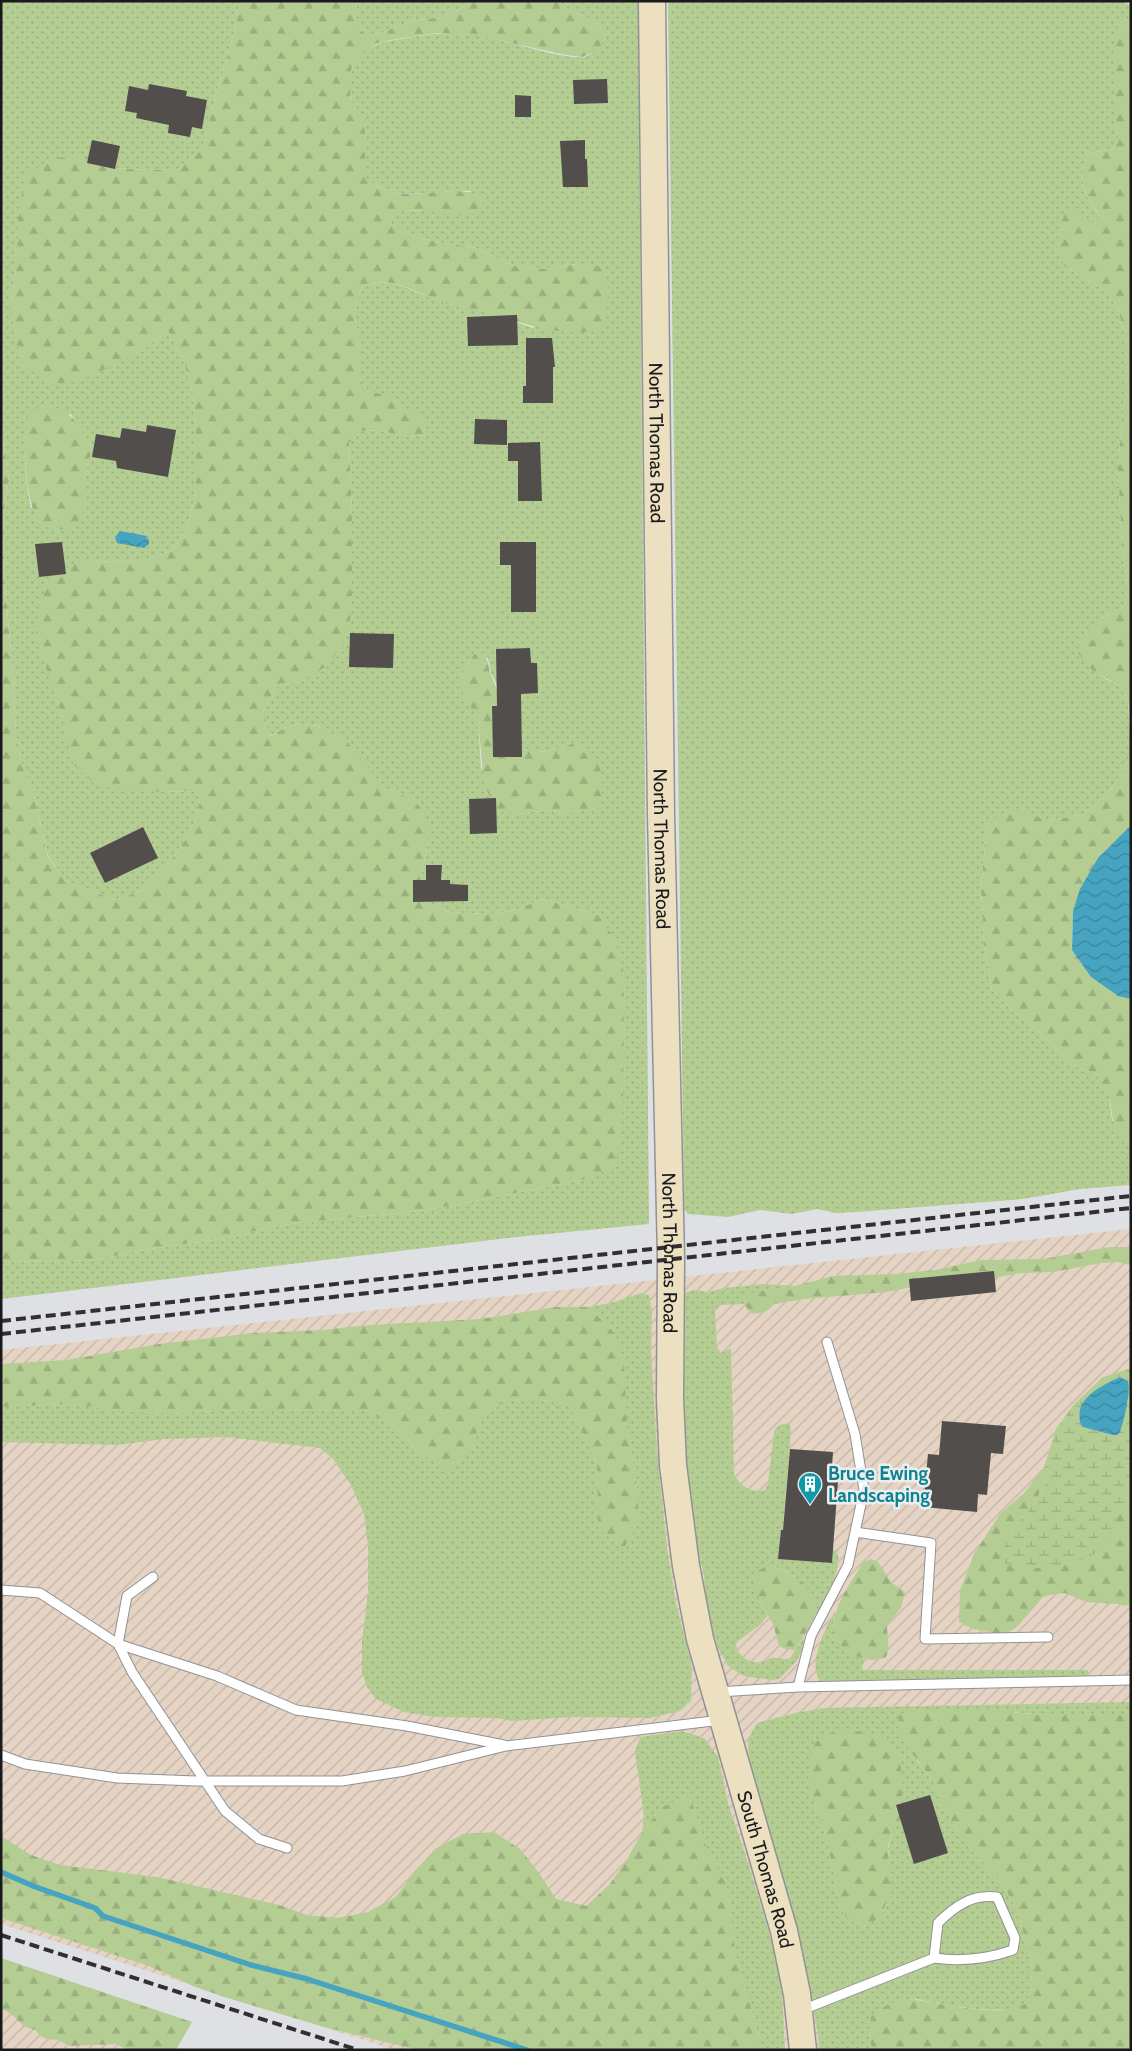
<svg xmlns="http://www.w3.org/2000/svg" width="1132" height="2051" font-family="Cabin,sans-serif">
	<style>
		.industrial { fill: url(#industrial-furrows) }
		.grass { fill: url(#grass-dots); fill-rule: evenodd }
		.forest { fill: url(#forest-firs) }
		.wetland { fill: url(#wetland-marsh); fill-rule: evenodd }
		.water { fill: url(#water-waves) }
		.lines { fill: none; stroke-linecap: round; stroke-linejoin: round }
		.stream { stroke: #46a4c1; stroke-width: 5.5 }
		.building { fill: #514e4c }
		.lane-casing { stroke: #919295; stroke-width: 11 }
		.secondary-casing { stroke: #919295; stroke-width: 29 }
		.lane { stroke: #fff; stroke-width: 9 }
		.secondary { stroke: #ece0c1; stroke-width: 26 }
		.rail { stroke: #303032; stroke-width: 4; stroke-dasharray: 10 5; stroke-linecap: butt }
		.labels { text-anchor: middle; stroke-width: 5; stroke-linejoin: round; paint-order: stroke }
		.street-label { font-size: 19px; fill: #1a1a1c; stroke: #ecedf1 }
		.culture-label { font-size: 19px; font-weight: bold; fill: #0d838f; stroke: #ecedf1; text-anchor: start }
	</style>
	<defs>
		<pattern id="industrial-furrows" width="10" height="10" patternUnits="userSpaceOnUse" patternTransform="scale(1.25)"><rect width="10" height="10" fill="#e5d3c3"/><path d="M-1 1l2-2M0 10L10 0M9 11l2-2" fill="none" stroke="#c4b5a7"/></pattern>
		<pattern id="grass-dots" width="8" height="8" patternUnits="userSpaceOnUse" patternTransform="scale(1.25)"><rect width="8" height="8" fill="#b4cd93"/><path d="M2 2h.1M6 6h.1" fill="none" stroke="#9aaf7e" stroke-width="1.8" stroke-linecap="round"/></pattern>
		<pattern id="forest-firs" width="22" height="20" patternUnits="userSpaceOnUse" patternTransform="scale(1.25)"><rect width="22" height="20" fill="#b4cd93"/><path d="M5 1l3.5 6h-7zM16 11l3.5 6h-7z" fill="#9aaf7e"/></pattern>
		<pattern id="wetland-marsh" width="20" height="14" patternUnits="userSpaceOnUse" patternTransform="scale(1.25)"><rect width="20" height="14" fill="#b4cd93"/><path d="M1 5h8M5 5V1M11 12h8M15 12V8" fill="none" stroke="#9aaf7e"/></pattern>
		<pattern id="water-waves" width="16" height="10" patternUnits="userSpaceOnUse" patternTransform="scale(1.25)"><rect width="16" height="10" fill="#46a4c1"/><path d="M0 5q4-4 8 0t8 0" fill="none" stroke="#3a859c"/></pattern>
	</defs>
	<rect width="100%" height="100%" fill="#dfe0e3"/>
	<!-- industrial -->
	<path class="industrial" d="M1131 1229V2050H395L1 1924V1350Z
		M1 2000 163 2050H1Z"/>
	<!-- grass -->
	<path class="grass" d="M1 1H241L228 57 218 87 202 150 178 169 147 170 116 168 86 156 16 270 11 301 141 351 168 331 184 362 193 394 196 427V493L188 525 172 551 142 561 77 562 58 701 74 764 162 792 195 791 200 798 198 814 184 842 166 867 144 890 115 900 66 881 48 856 34 795 22 765 16 736 13 672 4 575V511L9 480 1 429ZM71 414 92 449 84 479 31 508C25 479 22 446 29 417Z
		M357 1H478L442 17 411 21 381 33 366 37 355 25Z
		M557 1H638L649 1224 517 1237 1 1299V1262L72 1261 106 1258 138 1251 233 1237 266 1228 297 1223 428 1210 587 1179 601 916 543 899 512 911 481 914 449 912 420 899 422 873 428 842 413 799 384 788 364 765 319 726 302 724 287 727 269 736 263 711 279 684 302 682 352 609V514L349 443 361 431 377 430 408 437 425 435 385 395 369 391 359 380V348L355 317 356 301 362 286C398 276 408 291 440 301 454 306 470 308 485 312 501 316 517 322 533 328L593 264H577L545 269 515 266 473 247 442 243 412 236 385 220 399 211H432L465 215 471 191C445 189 418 197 393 192 383 190 373 183 364 179 366 160 365 138 362 119 361 111 353 106 351 99 348 91 350 77 352 69 357 48 382 41 401 39 424 35 448 31 472 34 495 37 568 61 584 57 595 53 600 47 606 37L598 23 570 10ZM475 653 488 658 491 673 498 687 515 747C540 757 551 750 575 743L565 814 549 810 517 814 481 768 478 719 460 675Z
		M668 1H1123L1131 6V20L1119 22 1116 124 1119 141 1111 150 1088 153C1078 179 1082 192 1099 214L1095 224 1085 218 1064 266 1106 291 1118 309 1124 332V400L1118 466 1122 551 1128 584 1125 606 1102 618 1104 678 1120 686 1128 700 1131 755C1124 773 1103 803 1086 812 1076 818 1059 818 1048 820H1042L1021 810 987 827 981 887 984 945 992 990 1010 1008 1046 1038 1072 1065 1099 1075 1109 1095 1112 1120 1127 1141 1131 1140V1185L1080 1189 1023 1199 856 1212 836 1213 817 1209 792 1214 760 1210 728 1217 688 1214 684 1209Z
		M765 1284 795 1286 755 1292 744 1302 745 1304 720 1305 715 1310 717 1348 721 1353 731 1348 734 1474C741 1487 751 1493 765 1490L768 1484 774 1431 779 1425 790 1423 791 1430 783 1530H781L779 1558 832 1563 833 1550H836C845 1564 824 1604 815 1617L817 1609C805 1587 798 1572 771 1566L760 1602 768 1615 760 1625 738 1641 736 1644C737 1657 751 1664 763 1662 766 1661 768 1659 770 1658 777 1656 783 1661 790 1658L804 1637 803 1648 796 1662 779 1679 772 1680 744 1676 728 1666 718 1648 706 1606 704 1576 694 1533 687 1473 686 1434 683 1418 682 1300 685 1293 693 1290 708 1292 724 1288Z
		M641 1293 649 1295 652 1311 651 1351 657 1451 667 1548 676 1604 692 1667 691 1701 680 1711 649 1718 571 1717 512 1721 497 1718 435 1717 404 1712 376 1699 367 1687 362 1672V1641L368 1593V1545L364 1514 351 1485 333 1459 320 1448 227 1437 164 1439 117 1445 1 1442V1407L70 1404 135 1412 168 1413 266 1409 365 1410 395 1427 418 1451 471 1450 481 1419 506 1400 538 1399 569 1405 597 1463 598 1529 624 1548 639 1520 637 1487 627 1427 615 1333 588 1307 611 1303Z
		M835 1611 833 1626 849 1652 864 1659 862 1670H1088V1679L821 1682C806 1666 826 1627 835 1611Z
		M1131 1702V1715H1047L1014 1712 914 1757 933 1781 946 1811 961 1838 1003 1885 1018 1912 1030 1957 1032 1989 1026 2003 1011 2010 978 2009 945 2005 913 1998 869 2033 872 2050H819L818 2035 807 1973 796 1927 768 1825 749 1766 748 1739 757 1723 795 1713 824 1708ZM810 1790 902 1814 889 1842 887 1905 879 1918 864 1924 849 1921 840 1908 826 1834Z
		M682 1731 704 1738 718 1757 728 1803 749 1866 778 1963 782 1994 785 2050H760L758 2032 736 1957 726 1880 709 1856 690 1796 662 1807 642 1832 644 1816 635 1751 640 1737Z"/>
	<!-- forest -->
	<path class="forest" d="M241 1H357L355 25 366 36 381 33 411 21 442 17 478 1H557L570 10 598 23 606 37 597 51 582 57 566 55 471 34 438 33 390 40 375 44 362 54 352 67 350 83V98L362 116 365 132V179C373 183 383 190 393 192 426 199 451 183 485 197L480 211C475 213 470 215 465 215 438 217 409 201 386 220L412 236 442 243 473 247 515 266 545 269 577 264H593L606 270 608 287 607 317 598 330C559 338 524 323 487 313 471 308 454 306 439 301 408 290 397 276 362 286L356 301 355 317 359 348V380L369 391 385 395 424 419 425 435 408 437 377 430 361 431 349 443 352 514V609L346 638 328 665 302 682 279 684 263 711 270 736 287 727 302 724 318 726 346 740 384 788 413 799 423 811 428 826V842L422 873 421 899 449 912 481 914 512 911 543 899 601 916 616 943 624 973 623 1102 616 1166 587 1179 428 1210 297 1223 266 1228 233 1237 138 1251 106 1258 72 1261 1 1262V429L9 480 4 511V575L13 672 16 736 22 765 34 795 48 857 66 881 115 900 144 890 166 867 184 842 198 814 200 798 195 791 162 792 97 786 73 764 58 701 36 639 39 607 50 578 77 562 142 561 172 551 188 525 196 493V427L193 394 184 362 168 331 141 351 81 381 49 384 23 365 14 335 11 301 16 270 19 206 27 175 54 158 86 156 116 168 147 170 178 169 202 150 218 87 228 57Z
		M1131 20V722L1128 700 1120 686 1092 670 1078 653 1081 635 1102 618 1125 606 1128 584 1122 551 1118 466 1124 400V332L1118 309 1106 291 1064 266 1057 251 1060 228 1065 213 1079 210 1085 218 1095 224 1099 214C1082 191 1078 180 1088 153L1111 150 1119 141 1116 124 1113 53 1119 22Z
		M40 406C72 406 78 424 92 449L84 479 83 512 76 527C66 530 48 532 40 522 25 506 21 437 29 417 31 412 35 409 40 406Z
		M475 653H483C489 660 488 667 491 675 501 698 508 722 515 747 540 757 551 750 575 743 603 760 608 778 598 808L565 814 549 810 517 814 501 812 491 799 484 784 478 720 462 691 460 675Z
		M1131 755V825L1098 858 1073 911 1072 949 1091 977 1118 996 1131 999V1140L1127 1141C1109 1126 1114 1117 1109 1097 1107 1090 1102 1082 1099 1075L1072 1065 1046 1038 1010 1008 992 990 984 945 981 887 987 827C996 818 1007 807 1021 810 1031 812 1038 819 1048 820 1059 818 1076 818 1086 812 1103 803 1124 773 1131 755Z
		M1110 1247H1131V1265L1118 1262 1101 1263 1053 1272 1020 1273 988 1279 911 1287 887 1292 804 1299 774 1304C768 1312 762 1313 753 1314L747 1309 744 1302 748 1295 755 1292 795 1286 833 1276 896 1274 935 1270 981 1260 1043 1259Z
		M556 1307H588L615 1333 624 1364 627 1427 637 1487 639 1520 624 1548 598 1529 597 1463 569 1405 538 1399 506 1400 481 1419 471 1450 446 1470 418 1451 395 1427 365 1410 266 1409 168 1413 135 1412 70 1404 1 1407V1364L66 1360 159 1344 253 1333 322 1330 370 1325 480 1319Z
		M1044 1467 1049 1469 1050 1475 1034 1503 1010 1533 1004 1557 1052 1568 1074 1563 1125 1499 1131 1474V1604L1124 1606 1117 1604 1086 1602 1065 1593 1050 1595 1043 1597 1017 1627 1004 1635 973 1629 959 1622 960 1591 974 1554 1000 1514 1024 1493Z
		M871 1559 878 1562 892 1583 905 1592 901 1608 887 1626C887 1638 891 1645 886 1657 875 1662 865 1660 853 1654 811 1633 848 1589 863 1562Z
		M771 1566C788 1570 818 1589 817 1609 817 1616 800 1642 795 1650 790 1649 784 1650 780 1646 776 1641 776 1633 774 1627 766 1608 751 1594 756 1572L763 1568Z
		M980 1710 1047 1715H1131V2050H872L869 2033 871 2017C898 1992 914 2000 946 2005 962 2008 997 2013 1012 2009 1017 2008 1022 2005 1026 2003L1032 1989 1030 1957 1018 1912 1003 1885 961 1838 946 1811 933 1781 905 1744 898 1730 899 1714 915 1711Z
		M844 1730C888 1733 902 1740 902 1786 902 1795 904 1805 902 1813 900 1825 890 1834 888 1845 887 1856 890 1864 891 1875 893 1892 887 1904 879 1919L864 1924 849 1921 840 1908 826 1834 810 1790 808 1774 810 1758 815 1743 828 1734Z
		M690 1796 709 1856 726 1879 736 1957 758 2032 760 2050H418L324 2027 224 1997 193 1986 149 1966 1 1918V1836L31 1855 60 1865 157 1877 279 1905 307 1915 338 1918 368 1912 396 1897 414 1872 435 1849 463 1834 494 1832 520 1849 539 1873 556 1899 586 1906 609 1885 627 1860 642 1832 662 1807Z
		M1 1958 192 2022 176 2050H128L116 2044 70 2046 57 2040 47 2039 40 2036 36 2030 25 2027 11 2014 1 2008Z"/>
	<!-- wetland -->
	<path class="wetland" d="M1131 1368V1474L1125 1499 1106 1542 1095 1554 1074 1563 1052 1568H1021L1006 1564C998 1539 1019 1524 1032 1506 1039 1496 1044 1485 1050 1475L1049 1469 1044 1467 1056 1429 1074 1404 1103 1377ZM1120 1377H1123L1129 1385 1127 1393 1128 1401 1113 1435 1079 1421C1078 1397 1101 1386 1120 1377Z"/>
	<!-- water -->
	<path class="water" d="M120 531 147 536 146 538 149 540V544L144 548 117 543 115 537Z
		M1131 825V999L1118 996 1091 977 1072 950 1073 911 1080 889 1098 858Z
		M1120 1377 1128 1381C1131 1393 1124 1420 1120 1432L1117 1435H1113L1083 1427 1081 1425C1072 1399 1101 1386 1120 1377Z"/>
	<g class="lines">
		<!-- stream -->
		<path class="stream" d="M1 1872 33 1886 95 1908 103 1916 251 1965 307 1979 527 2050"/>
	</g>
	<!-- building -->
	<path class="building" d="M607 79 608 103 574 104 573 80Z
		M149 84 187 91 186 96 207 100 202 129 192 127 190 137 168 133 169 125 136 118 137 113 125 111 129 86 148 90Z
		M515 95 531 96V117H515Z
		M92 140 120 146 115 169 87 163Z
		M585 140V159H587L588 187H563L560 141Z
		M517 315 518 345 468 346 467 317Z
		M526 338H552L555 367H553V403H523V386H526Z
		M475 419 507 420V445L474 444Z
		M147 425 176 430 168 477 117 468 116 461 92 457 96 434 120 438 122 428 146 432Z
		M540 442 542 501H518V461H508V443Z
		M62 542 66 574 39 577 35 544Z
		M500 542H536V612H511V565H500Z
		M350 633 394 634 393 668 349 667Z
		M530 648 531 663H537L538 693 521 694 522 757H493L492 706H497L496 649Z
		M496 798 497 833 470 834 469 799Z
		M143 827 158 858 105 883 90 853Z
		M426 865H442L441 880H450V884L468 885V901L413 902V880H426Z
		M994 1271 996 1292 911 1301 909 1279Z
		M942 1421 1006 1426 1003 1454 991 1453 987 1495 978 1494 977 1512 923 1507 928 1454 939 1455Z
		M790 1449 833 1452 831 1480 838 1481 832 1563 778 1559 781 1530H783Z
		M930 1795 948 1853 914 1864 896 1805Z"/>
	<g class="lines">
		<!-- lane casing -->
		<g class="lane-casing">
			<path id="lane" d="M855 1532 931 1543 925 1639 1048 1637
				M153 1577 127 1596 118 1644 132 1672 225 1811 259 1839 287 1848
				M1 1590 40 1593 118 1644 217 1676 296 1710 407 1726 504 1745
				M798 1687 811 1636 848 1565 864 1490 855 1434 827 1342
				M718 1692 798 1687 1131 1680
				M1 1755 25 1764 117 1778 196 1781H342L405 1771 506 1746 721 1720
				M802 2010 934 1958C961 1962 987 1959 1013 1950L1015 1938 997 1897C972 1894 955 1906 938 1923L934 1958"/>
		</g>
		<!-- secondary casing -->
		<g class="secondary-casing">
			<g id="secondary">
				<path id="s1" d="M652 1 661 815 671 1258 670 1399 673 1465 686 1566 700 1639 784 1931 797 1994 803 2050"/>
			</g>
		</g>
		<!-- lane -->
		<use href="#lane" class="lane"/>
		<!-- secondary -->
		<use href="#secondary" class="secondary"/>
		<!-- rail -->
		<path class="rail" d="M1 1321 1131 1196
			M1 1334 1131 1208
			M1 1935 358 2050"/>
	</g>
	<!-- icons -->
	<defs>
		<g id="building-pin" transform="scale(1.25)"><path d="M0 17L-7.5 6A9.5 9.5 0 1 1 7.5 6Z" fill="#0f9aa8" stroke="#ecedf1"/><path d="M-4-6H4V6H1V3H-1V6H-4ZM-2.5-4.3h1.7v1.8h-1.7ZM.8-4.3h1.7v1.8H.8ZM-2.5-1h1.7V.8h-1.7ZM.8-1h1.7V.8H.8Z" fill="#fff"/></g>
	</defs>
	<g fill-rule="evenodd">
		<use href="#building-pin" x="810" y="1484"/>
	</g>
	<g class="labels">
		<!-- street labels -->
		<g class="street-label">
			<text dy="7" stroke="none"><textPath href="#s1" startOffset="442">North Thomas Road</textPath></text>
			<text dy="7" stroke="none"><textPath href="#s1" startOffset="848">North Thomas Road</textPath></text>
			<text dy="7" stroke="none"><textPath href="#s1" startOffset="1252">North Thomas Road</textPath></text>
			<text dy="7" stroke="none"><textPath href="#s1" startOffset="1880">South Thomas Road</textPath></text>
		</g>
		<!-- culture labels -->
		<g class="culture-label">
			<text x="828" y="1480">Bruce Ewing<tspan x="828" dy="22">Landscaping</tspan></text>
		</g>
	</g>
	<!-- border -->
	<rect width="1132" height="2051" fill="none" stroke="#1a1a1c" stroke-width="5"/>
</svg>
